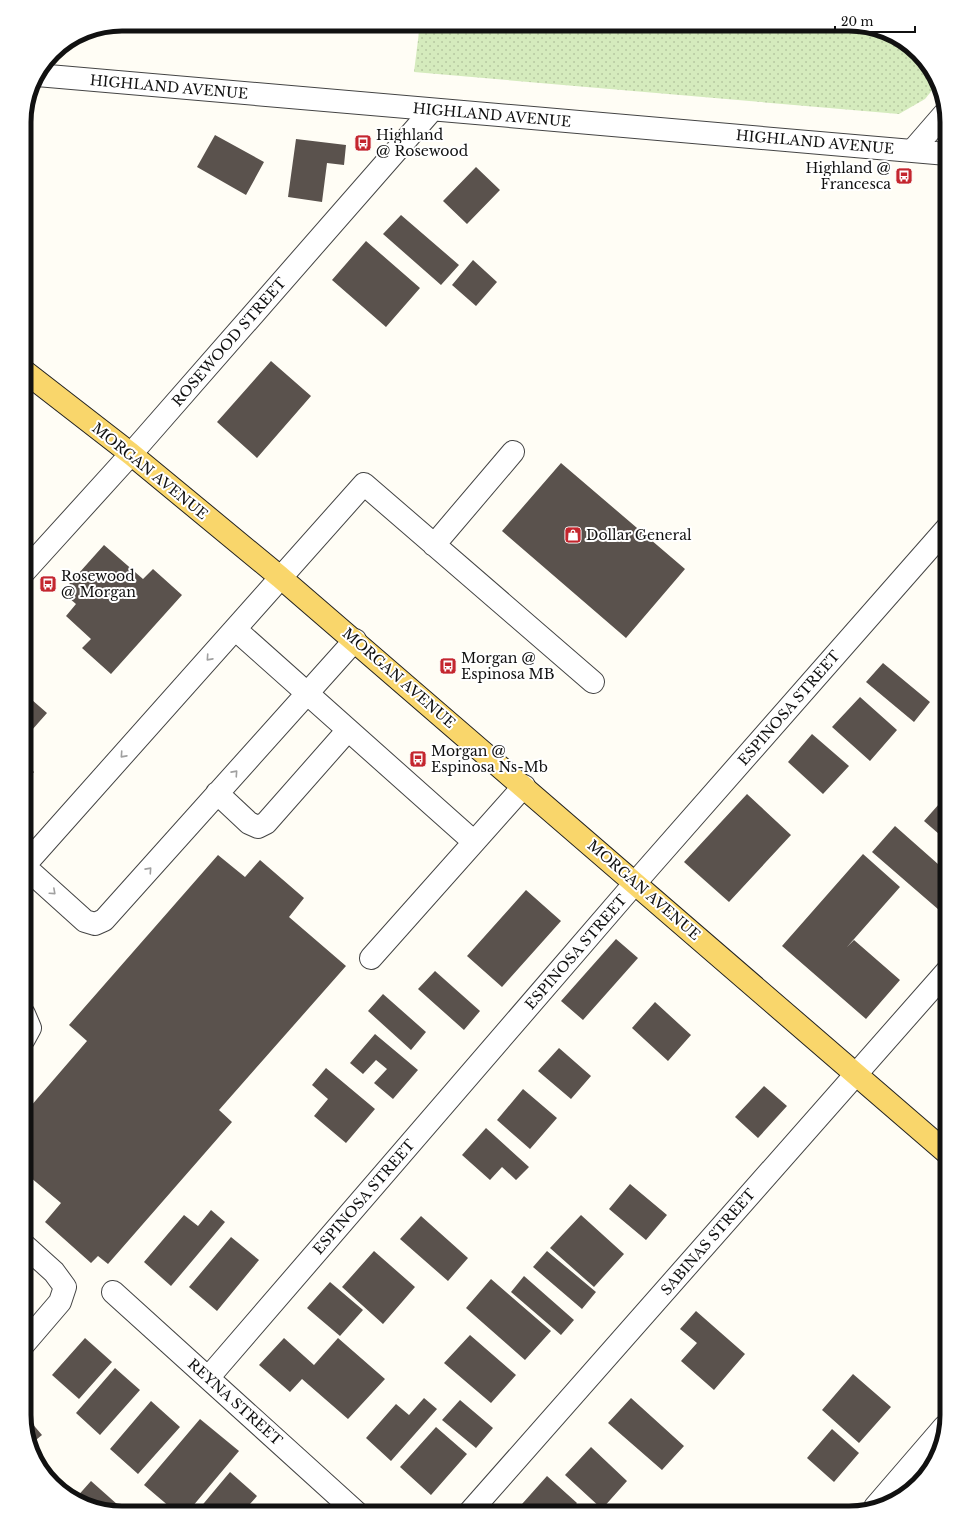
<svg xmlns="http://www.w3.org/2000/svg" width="971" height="1537" font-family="'Libre Baskerville',serif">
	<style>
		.park { fill: url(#park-dots) }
		.building { fill: #5a524d }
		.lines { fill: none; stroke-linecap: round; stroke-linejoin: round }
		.minor-casing { stroke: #444; stroke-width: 24 }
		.major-casing { stroke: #222; stroke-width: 24 }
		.minor { stroke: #fff; stroke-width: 22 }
		.major { stroke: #f9d66b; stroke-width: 22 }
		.oneway { stroke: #a0a0a0 }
		.labels { text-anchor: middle; stroke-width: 4; stroke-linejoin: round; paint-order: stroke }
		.street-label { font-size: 14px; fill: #111; stroke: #fff }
		.poi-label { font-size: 14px; fill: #111; stroke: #fff; text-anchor: start }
		.rim { fill: none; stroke: #111; stroke-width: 5 }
	</style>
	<defs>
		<pattern id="park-dots" width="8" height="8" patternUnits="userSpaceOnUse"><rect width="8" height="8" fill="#d5ebbd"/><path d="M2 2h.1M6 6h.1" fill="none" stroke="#b6c8a1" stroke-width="1.8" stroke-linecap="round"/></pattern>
	</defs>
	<rect width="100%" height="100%" fill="#fffdf5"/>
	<!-- park -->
	<path class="park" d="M420 24H856L904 41 937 78 938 83 925 99 899 114 414 72Z"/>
	<!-- building -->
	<path class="building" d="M215 135 264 162 246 195 197 167Z
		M296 139 346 145 344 165 327 163 322 202 288 197Z
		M476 167 500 190 467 224 443 201Z
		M401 215 459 265 441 285 383 234Z
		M366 241 420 288 386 327 332 280Z
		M473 260 497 282 476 306 452 285Z
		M271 361 311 396 257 458 217 422Z
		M561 463 685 569 626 638 502 531Z
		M24 482 32 487 24 498Z
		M104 545 143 579 153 569 182 595 111 674 82 648 91 639 66 616 76 604 62 592Z
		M883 663 930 702 914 722 866 682Z
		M24 693 47 713 24 739Z
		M860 697 897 730 870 761 832 727Z
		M812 734 849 766 823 794 788 762Z
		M24 763 34 772 24 783Z
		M747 794 791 835 729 902 684 862Z
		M947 795V841L924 821Z
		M895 826 947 872V901L939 910 872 852Z
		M863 854 900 887 847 947 854 940 900 980 866 1019 782 946Z
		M218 855 245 877 260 860 304 898 289 917 346 966 219 1110 232 1122 108 1264 98 1256 91 1263 45 1222 61 1203 24 1172V1114L87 1041 69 1025Z
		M526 890 561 921 502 987 467 956Z
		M616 939 638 958 583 1020 561 1001Z
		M435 971 480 1011 464 1030 418 989Z
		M383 994 426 1032 411 1050 368 1011Z
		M655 1002 691 1035 668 1061 632 1028Z
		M375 1034 418 1070 393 1099 374 1083 387 1069 376 1060 363 1074 350 1063Z
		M947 1039V1056L939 1049Z
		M559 1048 591 1076 571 1099 538 1071Z
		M326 1068 375 1109 346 1143 314 1116 328 1099 312 1085Z
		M764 1086 787 1106 758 1138 735 1117Z
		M523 1089 557 1118 530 1149 497 1120Z
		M486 1128 529 1167 516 1180 502 1167 490 1180 462 1155Z
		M630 1184 667 1215 646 1240 609 1209Z
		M211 1210 225 1222 171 1286 144 1262 184 1215 198 1226Z
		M581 1215 624 1254 594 1287 550 1248Z
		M421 1216 468 1258 448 1281 400 1239Z
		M231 1237 259 1260 217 1311 189 1287Z
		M374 1251 415 1287 383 1324 342 1287Z
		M547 1251 596 1292 582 1309 533 1267Z
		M524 1276 574 1320 561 1335 511 1292Z
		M491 1279 551 1331 525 1360 466 1308Z
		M330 1282 363 1310 340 1336 307 1308Z
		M696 1311 745 1354 714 1390 681 1361 697 1343 680 1329Z
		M470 1335 516 1375 491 1403 444 1363Z
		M85 1338 112 1362 79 1399 52 1375Z
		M284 1338 314 1365 338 1338 385 1379 348 1419 302 1379 290 1392 259 1365Z
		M115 1368 140 1390 100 1435 76 1413Z
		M853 1374 891 1407 859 1443 822 1410Z
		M424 1398 437 1409 391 1461 366 1438 396 1404 409 1415Z
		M631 1398 684 1446 662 1470 608 1423Z
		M460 1400 493 1428 476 1448 442 1420Z
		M151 1401 180 1427 138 1474 110 1449Z
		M24 1414 42 1435 31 1444 24 1415Z
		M200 1419 239 1451 187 1513H177L144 1485Z
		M436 1427 467 1454 431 1495 400 1467Z
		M832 1429 859 1453 834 1482 807 1458Z
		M591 1447 627 1481 602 1509 565 1475Z
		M230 1472 257 1496 242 1513H203L199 1509Z
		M547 1476 577 1503 569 1513H514Z
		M91 1481 127 1513H116L75 1499Z
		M293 1506 301 1513H286Z"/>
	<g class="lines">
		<!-- minor casing -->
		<g class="minor-casing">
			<path id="minor" d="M37 75 947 154
				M912 151 945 113
				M434 545 513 452
				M24 572 131 454 432 110
				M235 629 474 842
				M217 793 249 823 258 827 266 823 348 730
				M24 866 364 484 593 682
				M24 866 85 921 95 924 104 920 355 640
				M371 958 524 786
				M24 1039 30 1028 24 1014
				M113 1292 357 1513
				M24 1344 60 1302 65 1287 54 1272 24 1245
				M208 1378 635 883 947 528
				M875 1507 944 1427
				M469 1513 947 971"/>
		</g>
		<!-- major casing -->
		<g class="major-casing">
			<path id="major" d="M24 371 131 454 280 577 947 1153"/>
		</g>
		<!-- minor -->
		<use href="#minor" class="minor"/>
		<!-- major -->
		<use href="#major" class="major"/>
	</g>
	<!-- one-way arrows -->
	<defs><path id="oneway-chevron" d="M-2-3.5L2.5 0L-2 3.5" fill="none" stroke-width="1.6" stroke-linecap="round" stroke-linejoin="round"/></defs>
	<g class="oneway">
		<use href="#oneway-chevron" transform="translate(209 658) rotate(132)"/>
		<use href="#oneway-chevron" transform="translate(123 755) rotate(132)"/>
		<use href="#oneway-chevron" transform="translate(235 773) rotate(-48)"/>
		<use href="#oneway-chevron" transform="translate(149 870) rotate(-48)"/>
		<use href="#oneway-chevron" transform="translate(53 892) rotate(42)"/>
	</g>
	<!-- icons -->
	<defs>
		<g id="bus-square" transform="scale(0.9)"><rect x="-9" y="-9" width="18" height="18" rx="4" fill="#c4262e" stroke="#fff"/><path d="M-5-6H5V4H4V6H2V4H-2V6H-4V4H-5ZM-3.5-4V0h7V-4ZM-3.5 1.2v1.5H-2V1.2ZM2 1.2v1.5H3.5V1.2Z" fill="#fff"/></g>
		<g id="shop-square" transform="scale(0.9)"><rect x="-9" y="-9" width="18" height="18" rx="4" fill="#c4262e" stroke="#fff"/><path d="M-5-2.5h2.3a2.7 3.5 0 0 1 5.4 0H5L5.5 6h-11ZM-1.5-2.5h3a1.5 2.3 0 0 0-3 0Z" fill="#fff"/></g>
	</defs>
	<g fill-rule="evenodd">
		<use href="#bus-square" x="363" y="143"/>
		<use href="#bus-square" x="904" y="176"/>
		<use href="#shop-square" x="573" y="535"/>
		<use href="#bus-square" x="48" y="584"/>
		<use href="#bus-square" x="448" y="666"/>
		<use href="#bus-square" x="418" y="759"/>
	</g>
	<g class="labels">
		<!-- street labels -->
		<g class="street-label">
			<text transform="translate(169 87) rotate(5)" y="5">HIGHLAND AVENUE</text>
			<text transform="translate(492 115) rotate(5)" y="5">HIGHLAND AVENUE</text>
			<text transform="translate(815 142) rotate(5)" y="5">HIGHLAND AVENUE</text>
			<text transform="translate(229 342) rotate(-49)" y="5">ROSEWOOD STREET</text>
			<text transform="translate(150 471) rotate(39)" y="5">MORGAN AVENUE</text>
			<text transform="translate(399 678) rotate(41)" y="5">MORGAN AVENUE</text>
			<text transform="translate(789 708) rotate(-49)" y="5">ESPINOSA STREET</text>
			<text transform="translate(644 890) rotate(41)" y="5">MORGAN AVENUE</text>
			<text transform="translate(576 952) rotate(-49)" y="5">ESPINOSA STREET</text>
			<text transform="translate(364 1197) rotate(-49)" y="5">ESPINOSA STREET</text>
			<text transform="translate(708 1242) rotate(-49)" y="5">SABINAS STREET</text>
			<text transform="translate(235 1402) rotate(42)" y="5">REYNA STREET</text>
		</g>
		<!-- poi labels -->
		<g class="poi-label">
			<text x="376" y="140">Highland<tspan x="376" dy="16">@ Rosewood</tspan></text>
			<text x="891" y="173" text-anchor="end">Highland @<tspan x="891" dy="16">Francesca</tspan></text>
			<text x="586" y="540">Dollar General</text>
			<text x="61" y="581">Rosewood<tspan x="61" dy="16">@ Morgan</tspan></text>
			<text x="461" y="663">Morgan @<tspan x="461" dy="16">Espinosa MB</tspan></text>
			<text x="431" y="756">Morgan @<tspan x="431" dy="16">Espinosa Ns-Mb</tspan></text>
		</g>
	</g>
	<!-- crop -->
	<path d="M0 0H971V1537H0ZM122 31H849A91 91 0 0 1 940 122V1415A91 91 0 0 1 849 1506H122A91 91 0 0 1 31 1415V122A91 91 0 0 1 122 31Z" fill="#fff" fill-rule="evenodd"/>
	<path class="rim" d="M122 31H849A91 91 0 0 1 940 122V1415A91 91 0 0 1 849 1506H122A91 91 0 0 1 31 1415V122A91 91 0 0 1 122 31Z"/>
	<!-- scale -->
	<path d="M835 26v6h80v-6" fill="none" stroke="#111111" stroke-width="2"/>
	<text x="841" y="26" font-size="12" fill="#111111" stroke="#ffffff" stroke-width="3" paint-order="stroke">20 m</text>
</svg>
